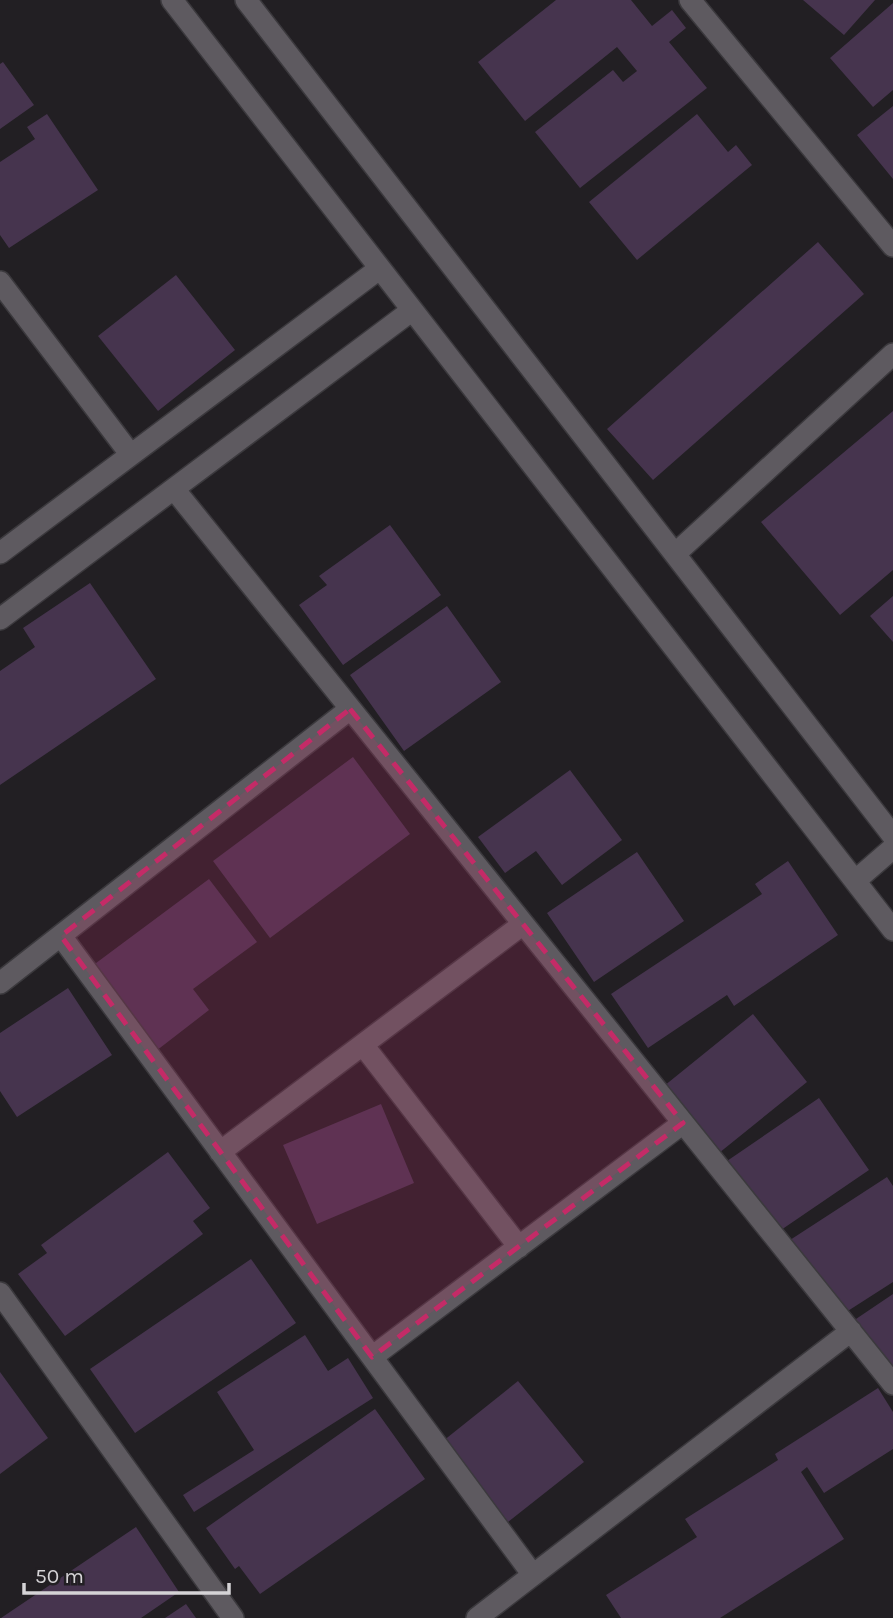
<svg xmlns="http://www.w3.org/2000/svg" width="893" height="1618" font-family="Karla,sans-serif">
	<style>
		.building { fill: #46344e }
		.lines { fill: none; stroke-linecap: round; stroke-linejoin: round }
		.street-casing { stroke: #3b393d; stroke-width: 24 }
		.street { stroke: #5e5a60; stroke-width: 21 }
		.marked { fill: #c42b67; fill-opacity: 0.2; stroke: #c42b67; stroke-width: 5; stroke-dasharray: 14 9; stroke-linejoin: round }
	</style>
	<rect width="100%" height="100%" fill="#221f23"/>
	<!-- building -->
	<path class="building" d="M556 0H631L652 26 672 10 686 28 669 42 707 88 580 188 535 132 613 70 623 82 637 71 617 47 525 121 478 62Z
		M803 0H875L844 35Z
		M893 3V90L873 107 830 58Z
		M3 62 34 105 0 129V64Z
		M893 106V179L857 135Z
		M47 114 98 190 9 248 0 235V162L35 139 27 127Z
		M697 114 728 152 736 145 752 165 637 260 589 202Z
		M818 242 864 294 653 480 607 429Z
		M176 275 235 350 158 411 98 336Z
		M893 411V570L840 615 761 522Z
		M390 525 441 595 343 665 299 605 327 585 319 576Z
		M90 583 156 679 0 785V671L35 647 23 628Z
		M893 596V642L870 616Z
		M447 606 501 682 404 751 350 675Z
		M353 757 410 834 270 938 213 861Z
		M570 770 622 840 562 885 536 851 505 873 478 837Z
		M637 852 684 921 594 982 547 913Z
		M788 861 838 935 734 1006 727 995 648 1048 611 994 762 894 755 884Z
		M209 879 257 942 193 989 209 1010 156 1051 88 969Z
		M68 988 112 1055 17 1117 0 1091V1033Z
		M753 1014 807 1082 719 1153 664 1086Z
		M819 1098 869 1170 781 1230 763 1204 759 1207 727 1161Z
		M381 1104 414 1183 317 1224 283 1145Z
		M168 1152 210 1208 193 1221 203 1234 65 1336 18 1274 47 1253 41 1245Z
		M887 1177 893 1186V1282L840 1316 790 1240Z
		M251 1259 296 1323 135 1433 90 1369Z
		M893 1294V1379L853 1321Z
		M305 1335 328 1371 348 1358 373 1398 194 1512 183 1495 254 1450 217 1392Z
		M0 1372 48 1438 0 1474Z
		M518 1381 584 1462 508 1522 443 1441Z
		M878 1388 893 1412V1449L824 1493 807 1467 801 1472 844 1539 720 1618H621L606 1595 697 1537 685 1519 778 1460 775 1454Z
		M375 1409 425 1479 260 1594 239 1566 235 1569 206 1528Z
		M136 1527 179 1592 141 1618H1Z
		M186 1604 196 1618H165Z"/>
	<g class="lines">
		<!-- street casing -->
		<g class="street-casing">
			<path id="street" d="M172 0 893 930
				M246 0 893 836
				M690 0 893 246
				M0 282 131 455
				M174 489 893 1384
				M0 553 379 269
				M675 554 893 354
				M0 619 411 311
				M855 881 893 848
				M61 936 533 1575
				M0 983 350 709
				M363 1045 519 1247
				M220 1152 523 924
				M0 1293 233 1618
				M372 1357 683 1123
				M477 1618 851 1331"/>
		</g>
		<!-- street -->
		<use href="#street" class="street"/>
	</g>
	<!-- marked area -->
	<path class="marked" d="M350 709 683 1123 372 1357 61 936Z"/>
	<!-- scale -->
	<path d="M24 1583v10h205v-10" fill="none" stroke="#d5d3d6" stroke-width="3.5"/>
	<text x="35" y="1583" font-size="21" fill="#d5d3d6" stroke="#221f23" stroke-width="5" paint-order="stroke">50 m</text>
</svg>
